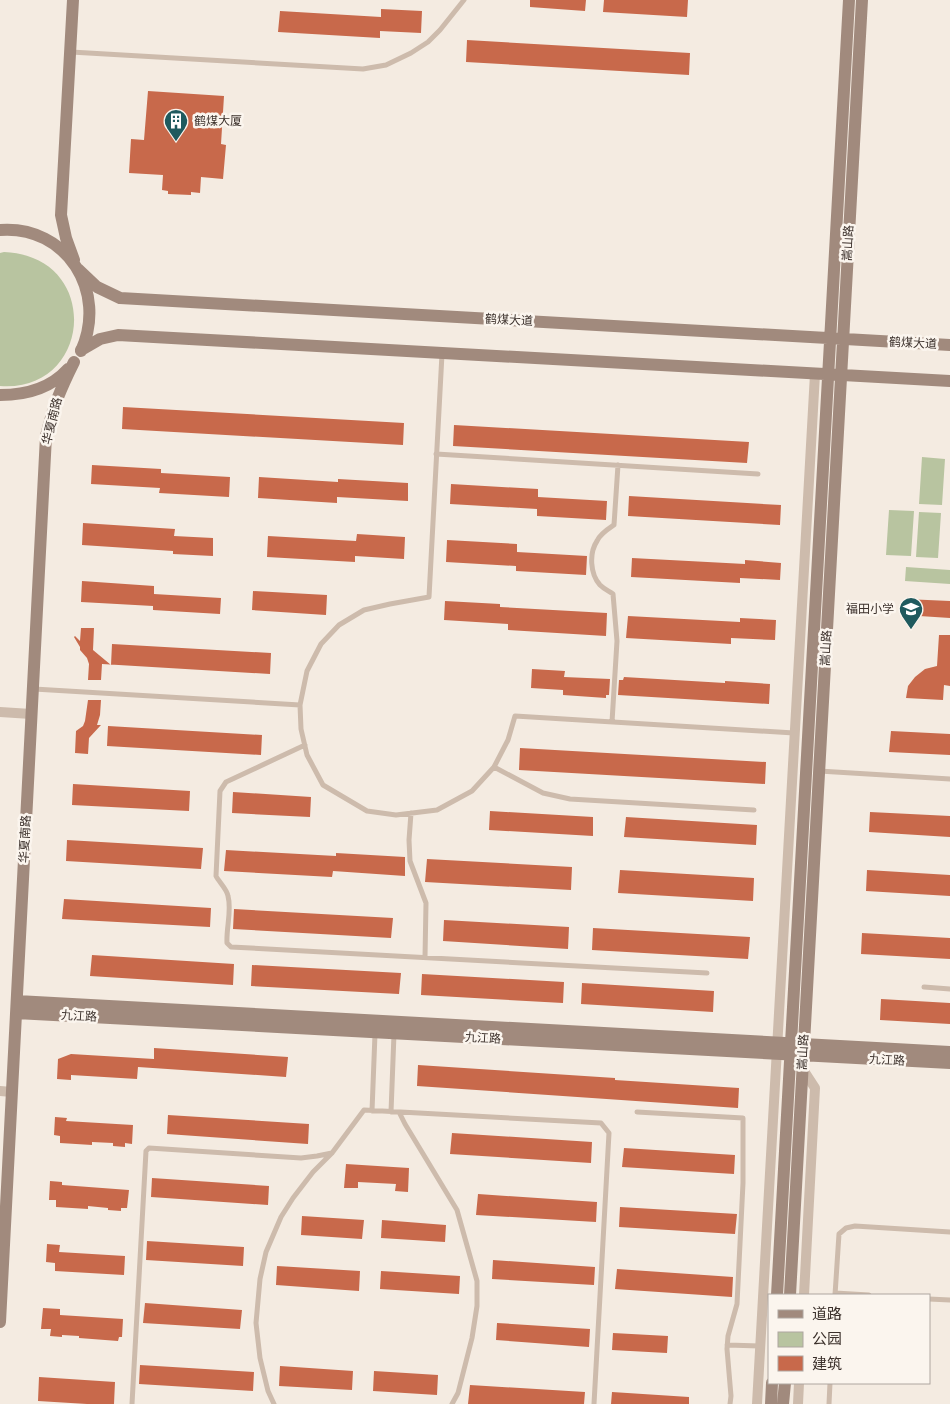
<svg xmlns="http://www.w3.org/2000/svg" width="950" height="1404" font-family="'Noto Sans','Noto Sans SC',sans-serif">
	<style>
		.green { fill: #b8c4a0 }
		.building { fill: #c8694b }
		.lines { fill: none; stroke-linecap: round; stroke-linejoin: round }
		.lane { stroke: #cdbbac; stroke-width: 5 }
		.street { stroke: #cdbbac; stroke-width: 10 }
		.secondary { stroke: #a18a7d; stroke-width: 12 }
		.labels { text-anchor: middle; stroke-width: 5; stroke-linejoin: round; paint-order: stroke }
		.poi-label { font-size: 12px; fill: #3b302b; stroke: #fbf5ee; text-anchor: start }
		.street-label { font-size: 12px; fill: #3b302b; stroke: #fbf5ee }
	</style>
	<rect width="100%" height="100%" fill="#f4ebe1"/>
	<!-- green -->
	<path class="green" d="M4 252C103 256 93 393 0 386V253Z
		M922 457 945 459 942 505 919 504Z
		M889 510 914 511 911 556 886 555Z
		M919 512 941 513 938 558 916 557Z
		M906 567 950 570V584L905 581Z"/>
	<!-- building -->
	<path class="building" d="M530 0H586L585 11 530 7Z
		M604 0H688L687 17 603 12Z
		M381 9 422 11 421 33 380 31V38L278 32 280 11 381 17Z
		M467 40 690 53 689 75 466 62Z
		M148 91 224 96 221 144 226 145 223 179 201 177 200 193 191 192V195L168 194V191L162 190 163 175 129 173 131 139 144 140Z
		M123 407 404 423 403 445 122 429Z
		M454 425 749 442 747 463 453 446Z
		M92 465 161 469V473L230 477 229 497 159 493 160 488 91 484Z
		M259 477 338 482V479L408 483V501L337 497V503L258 498Z
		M451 484 538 489V497L607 501 606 520 537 516V509L450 504Z
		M629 496 781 505 780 525 628 516Z
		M83 523 175 529 174 536 213 538V556L173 554V551L82 545Z
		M357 534 405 537 404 559 355 556V562L267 557 268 536 356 541Z
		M447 540 517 544V552L587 556 586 575 516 571V566L446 562Z
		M632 558 745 564V560L781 563 780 580 740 578V583L631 577Z
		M82 581 154 586V594L221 598 220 614 153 610V606L81 602Z
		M253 591 327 595 326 615 252 610Z
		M905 599 950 601V618L904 615Z
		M445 601 500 604V607L607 613 606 636 508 630V624L444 620Z
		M628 616 740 622V618L776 620 775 640 731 638V644L626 638Z
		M81 628H94L93 650 111 665 112 644 271 653 270 674 102 664 101 680H88L89 664 87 658 80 650V647L74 637 75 636 80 641Z
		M939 635H950V686L944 685 943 700 906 698 908 686 915 677 925 669 937 666Z
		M532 669 565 671 564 677 610 679 609 695H606V698L563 695V690L531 688Z
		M624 677 725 683V681L770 684 769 704 618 695 619 680H623Z
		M88 700H101L100 715 97 725H101L89 738 88 754 75 753 76 731 83 726 85 721Z
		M108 726 262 735 261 755 107 746Z
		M891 731 950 734V755L889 752Z
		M520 748 766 762 765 784 519 770Z
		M73 784 190 791 189 811 72 805Z
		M233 792 311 797 310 817 232 813Z
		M490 811 593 817V836L489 830Z
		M870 812 950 816V837L869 832Z
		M626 817 757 825 756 845 624 837Z
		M67 840 203 848 201 869 66 861Z
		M226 850 336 856V853L405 857V876L333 871 332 877 224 871Z
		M427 859 572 867 571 890 425 882Z
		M620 870 754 878 753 901 618 893Z
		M867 870 950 875V896L866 891Z
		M64 899 211 908 210 927 62 919Z
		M234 909 393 918 391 938 233 929Z
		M444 920 569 927 568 949 443 941Z
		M593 928 750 937 748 959 592 950Z
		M862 933 950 938V959L861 954Z
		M92 955 234 964 233 985 90 976Z
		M252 965 401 973 399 994 251 986Z
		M422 974 564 982 563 1003 421 995Z
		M582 983 714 991 713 1012 581 1004Z
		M881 999 950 1003V1024L880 1020Z
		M154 1048 288 1057 286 1077 138 1067 137 1079 71 1075V1080L57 1079 58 1059 71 1054 154 1059Z
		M418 1065 615 1078V1080L739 1088 738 1108 417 1086Z
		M168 1115 309 1124 308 1144 167 1134Z
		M55 1117 67 1118 66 1121 133 1125 132 1144 125 1143V1147L113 1146V1143L92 1142V1145L60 1143V1136L54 1135Z
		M452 1133 592 1142 591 1163 450 1154Z
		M624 1148 735 1155 734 1174 622 1167Z
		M346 1164 409 1168 408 1192 395 1191 396 1184 358 1182V1188H344Z
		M152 1178 269 1186 268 1205 151 1197Z
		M50 1181 62 1182V1185L129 1190 127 1208H121V1211L108 1210V1208L88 1206V1209L56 1207V1200H49Z
		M478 1194 597 1202 596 1222 476 1215Z
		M620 1207 737 1214 735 1234 619 1227Z
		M302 1216 364 1220 362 1239 301 1235Z
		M382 1220 446 1225 445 1242 381 1238Z
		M147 1241 244 1247 243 1266 146 1260Z
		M47 1244 60 1245 59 1252 125 1256 124 1275 55 1271V1263L46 1262Z
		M493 1260 595 1267 594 1285 492 1279Z
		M277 1266 360 1271 359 1291 276 1285Z
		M617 1269 733 1277 732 1297 615 1289Z
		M381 1271 460 1276 459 1294 380 1289Z
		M145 1303 242 1310 240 1329 143 1323Z
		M43 1308 60 1309V1315L123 1319 122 1337H119L118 1341 79 1338V1336L62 1335V1337L50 1336 51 1329H41Z
		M497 1323 590 1329 589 1347 496 1340Z
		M613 1333 668 1336 667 1353 612 1350Z
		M140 1365 254 1372 253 1391 139 1384Z
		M280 1366 353 1371 352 1390 279 1386Z
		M374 1371 438 1375 437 1395 373 1391Z
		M39 1377 115 1382 114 1404H87L38 1401Z
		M470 1385 585 1392 584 1404H468Z
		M612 1392 689 1397V1404H611Z"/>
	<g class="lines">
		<!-- lane -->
		<path class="lane" d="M71 52 363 69 386 65 411 53 428 42 440 30 464 0
			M442 354 429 597 390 604 364 610 339 625 321 644 307 671 300 705 301 729 307 755 323 785 367 811 396 815 437 810 472 791 494 767 508 740 515 716 794 733
			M436 454 758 474
			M34 689 300 705
			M612 722 617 641 613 594C609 591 604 589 600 585 590 574 589 553 597 541 600 534 608 529 614 525L618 465
			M305 745 226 782 220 791 216 876C219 882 227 889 228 896 232 911 226 928 227 943L231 947 707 973
			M494 767 543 793 570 799 754 810
			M819 771 950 779
			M411 813 409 840 410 861 426 903 425 957
			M924 987 950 989
			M372 1111 375 1034
			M391 1112 394 1034
			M399 1112 405 1124 457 1210 477 1281V1306L472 1338 458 1393 452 1404
			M637 1112 743 1118V1183L737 1304 728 1336 727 1349 731 1396 730 1404
			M835 1293 869 1295
			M835 1295 839 1234 846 1228 855 1226 950 1232
			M929 1299 950 1300
			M727 1345 760 1346
			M132 1404 146 1151 149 1148 301 1158 317 1156 332 1153
			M274 1404 268 1391 260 1358 256 1323 260 1279 266 1252 281 1217 293 1198 313 1172 332 1153 364 1110 601 1123 609 1133 594 1404
			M829 1404 830 1383"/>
		<!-- street -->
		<path class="street" d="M0 712 31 714
			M802 1068 815 1088 804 1295
			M0 1091 12 1092
			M757 1404 815 374
			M798 1404 799 1383"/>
		<!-- secondary -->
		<path class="secondary" d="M73 0 61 215 66 238 74 260
			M0 230C67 225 108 292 81 351
			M78 269 97 287 120 298 950 345
			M81 350 100 339 118 335 950 381
			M0 395C25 395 50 389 68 369
			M17 1001 950 1052
			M16 1013 950 1063
			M777 1295 849 0
			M790 1295 862 0
			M0 1322 46 436C53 407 61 388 74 362
			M771 1404 772 1383
			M783 1404 785 1383"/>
	</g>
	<!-- icons -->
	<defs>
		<g id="building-pin" transform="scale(1.25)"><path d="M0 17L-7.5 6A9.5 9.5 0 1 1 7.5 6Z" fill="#1f5a5e" stroke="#fbf5ee"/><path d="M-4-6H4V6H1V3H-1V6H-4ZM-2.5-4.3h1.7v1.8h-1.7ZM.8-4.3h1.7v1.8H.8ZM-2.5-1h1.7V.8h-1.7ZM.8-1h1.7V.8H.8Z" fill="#fff"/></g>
		<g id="school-pin" transform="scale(1.25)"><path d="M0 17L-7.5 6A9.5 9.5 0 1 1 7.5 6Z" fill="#1f5a5e" stroke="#fbf5ee"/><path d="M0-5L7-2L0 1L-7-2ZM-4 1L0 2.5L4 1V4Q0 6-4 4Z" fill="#fff"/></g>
	</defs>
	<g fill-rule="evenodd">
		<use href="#building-pin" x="176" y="121"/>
		<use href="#school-pin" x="911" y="609"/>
	</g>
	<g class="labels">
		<!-- poi labels -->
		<g class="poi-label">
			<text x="194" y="125">鹤煤大厦</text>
			<text x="894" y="613" text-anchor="end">福田小学</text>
		</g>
		<!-- street labels -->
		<g class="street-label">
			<text transform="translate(848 243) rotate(-87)" y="4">嵩山路</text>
			<text transform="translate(509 320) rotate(3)" y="4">鹤煤大道</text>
			<text transform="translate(913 343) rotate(3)" y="4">鹤煤大道</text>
			<text transform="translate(52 421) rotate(-76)" y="4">华夏南路</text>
			<text transform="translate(826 648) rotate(-87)" y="4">嵩山路</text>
			<text transform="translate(25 839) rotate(-87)" y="4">华夏南路</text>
			<text transform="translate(79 1016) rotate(3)" y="4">九江路</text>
			<text transform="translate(483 1038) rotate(3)" y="4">九江路</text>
			<text transform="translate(803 1052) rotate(-87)" y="4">嵩山路</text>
			<text transform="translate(887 1060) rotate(3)" y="4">九江路</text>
		</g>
	</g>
	<!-- legend -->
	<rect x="768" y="1294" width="162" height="90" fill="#fbf5ee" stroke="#aea6a0"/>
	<rect x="778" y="1310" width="25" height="8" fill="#a18a7d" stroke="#aea6a0"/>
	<text x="812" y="1319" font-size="15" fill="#3b302b">道路</text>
	<rect x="778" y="1332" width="25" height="15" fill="#b8c4a0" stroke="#aea6a0"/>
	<text x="812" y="1344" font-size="15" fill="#3b302b">公园</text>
	<rect x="778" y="1356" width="25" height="15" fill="#c8694b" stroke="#aea6a0"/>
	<text x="812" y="1369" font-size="15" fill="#3b302b">建筑</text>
</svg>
